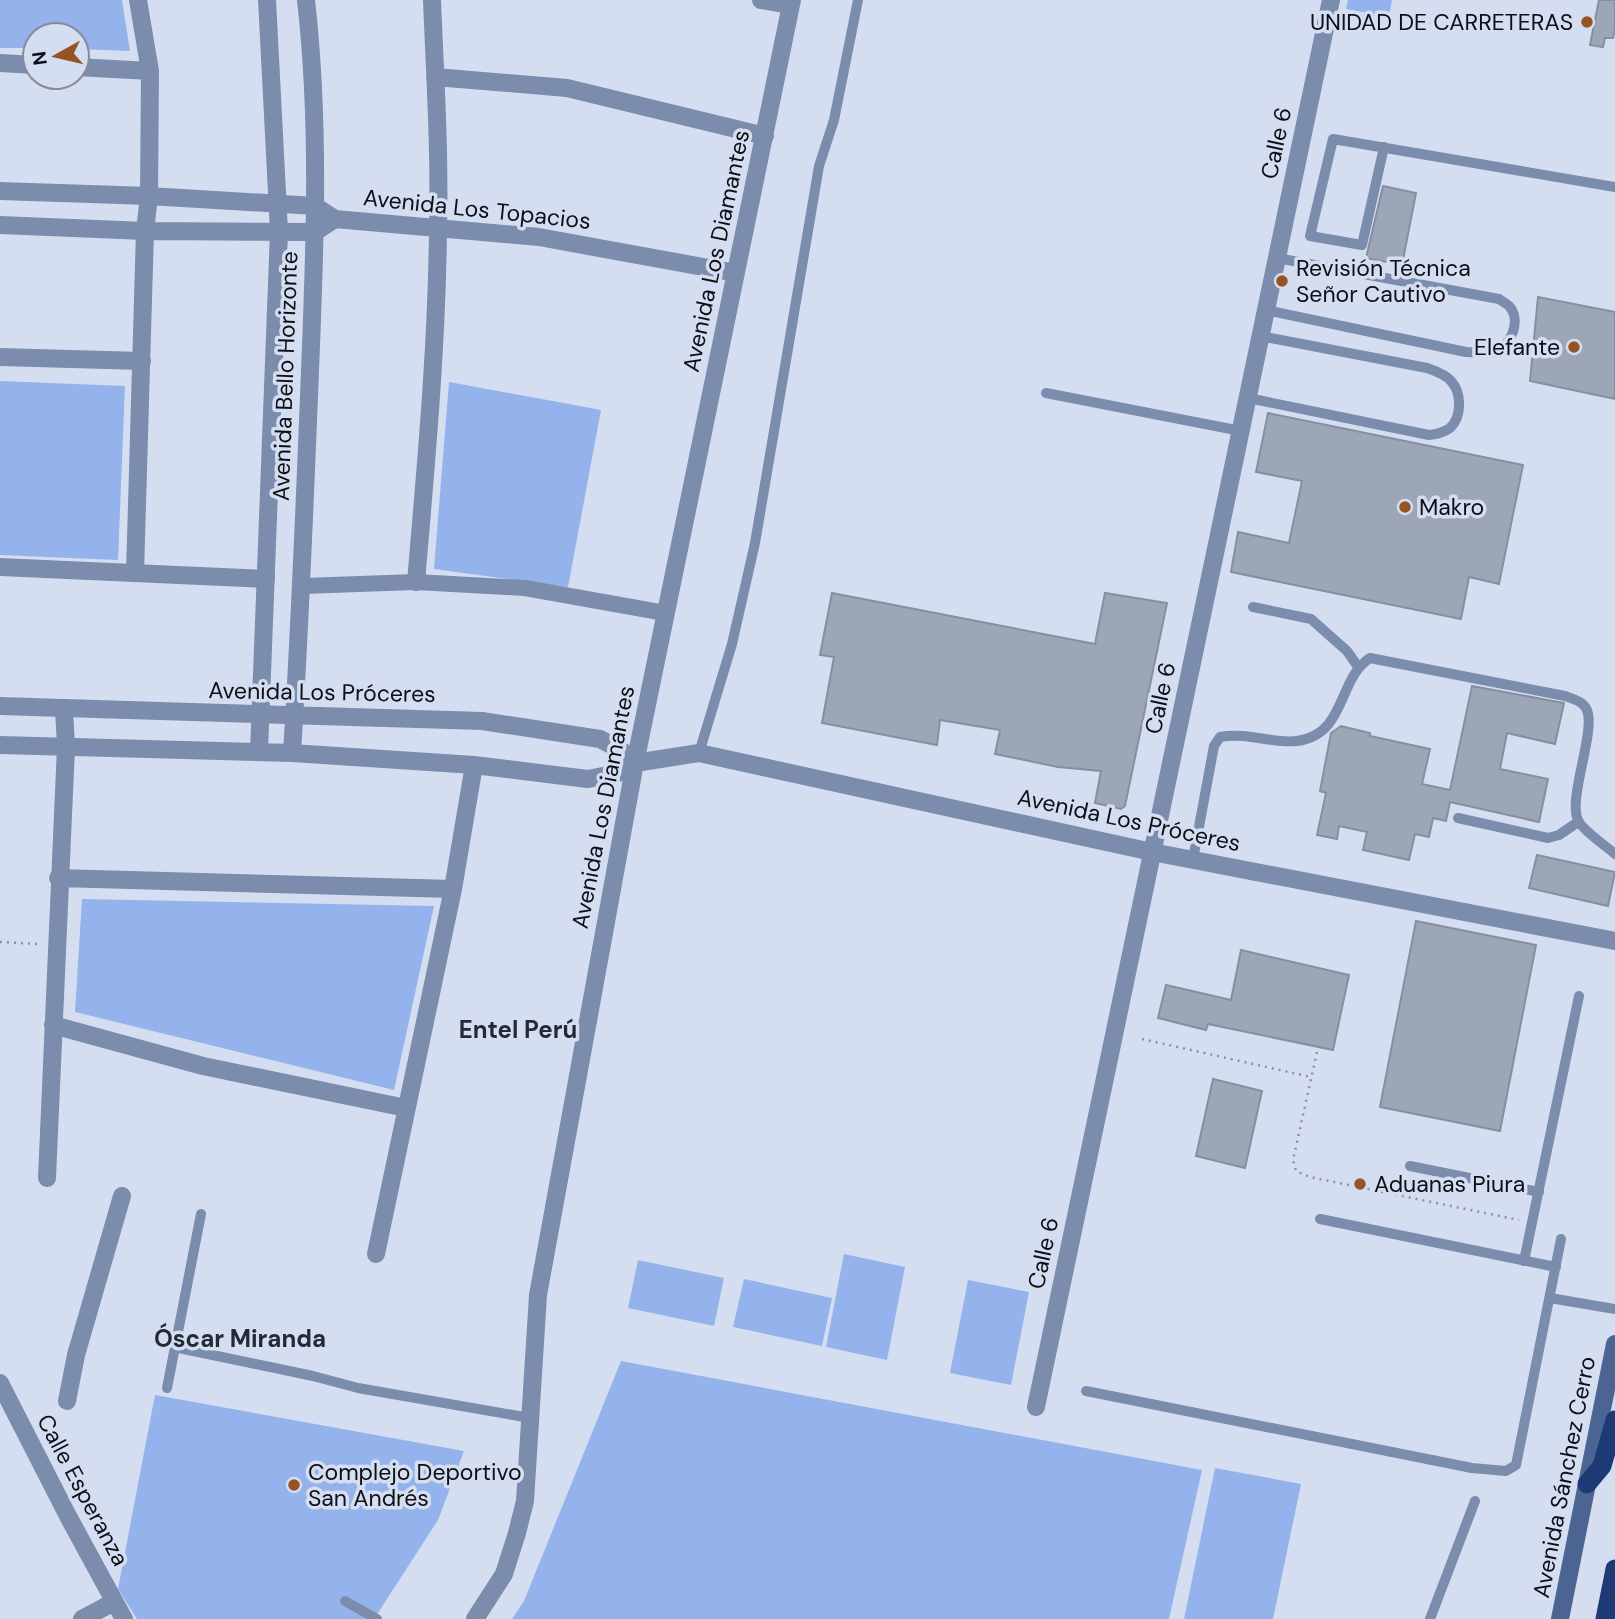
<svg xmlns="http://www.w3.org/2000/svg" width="1615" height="1619" font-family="'DM Sans',sans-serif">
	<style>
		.green { fill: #94b2eb }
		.building { fill: #9da6b7; stroke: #868fa0; stroke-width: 2 }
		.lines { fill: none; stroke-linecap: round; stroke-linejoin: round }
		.path { stroke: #8b929f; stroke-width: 2.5; stroke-dasharray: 2 5; stroke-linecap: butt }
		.service { stroke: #7b8cac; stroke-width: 10 }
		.pedestrian { stroke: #7b8cac; stroke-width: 16 }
		.minor { stroke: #7b8cac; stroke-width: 18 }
		.tertiary { stroke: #7b8cac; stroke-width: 18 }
		.secondary { stroke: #4c6492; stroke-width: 18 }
		.trunk { stroke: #1d3a76; stroke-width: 19 }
		.poi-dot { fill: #965324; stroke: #d5def0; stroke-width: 2.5 }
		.labels { text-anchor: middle; stroke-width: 7; stroke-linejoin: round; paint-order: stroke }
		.poi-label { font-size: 23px; fill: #0c0f15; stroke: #d5def0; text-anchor: start }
		.street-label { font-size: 23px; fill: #0c0f15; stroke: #d5def0 }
		.neighbourhood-label { font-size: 24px; font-weight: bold; fill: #232a37; stroke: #d5def0 }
	</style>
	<rect width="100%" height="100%" fill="#d5def0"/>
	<!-- green -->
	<path class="green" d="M0 0H122L130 51 77 49V35H35V48H0Z
		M1348 0H1392L1389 17 1346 9Z
		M0 381 125 386 118 560 0 555Z
		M449 382 601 410 568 587 434 569Z
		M82 899 434 906 394 1090 75 1012Z
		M844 1254 905 1267 887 1360 826 1347Z
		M638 1260 724 1278 714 1326 628 1308Z
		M744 1279 832 1298 822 1346 733 1327Z
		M968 1280 1029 1292 1011 1385 950 1373Z
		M621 1361 1202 1470 1169 1619H512L524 1601Z
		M155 1395 464 1451 438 1520 374 1619H137L118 1589Z
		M1215 1468 1301 1484 1273 1619H1184Z"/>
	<!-- building -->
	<path class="building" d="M1599 0H1615V30L1613 38H1605L1603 47 1590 45Z
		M1383 186 1416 193 1402 265 1366 258Z
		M1538 297 1615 312V399L1530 381Z
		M1268 413 1523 465 1499 584 1469 577 1461 619 1231 572 1238 532 1289 543 1302 481 1256 472Z
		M832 593 1095 644 1105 593 1167 603 1125 806 1121 809 1095 803 1101 771 1058 767 995 754 1000 730 940 720 937 745 822 723 834 657 820 655Z
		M1472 686 1564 703 1555 744 1507 733 1500 769 1548 779 1539 822 1450 802 1446 821 1433 818 1429 837 1415 834 1409 860 1363 850 1367 832 1339 826 1337 839 1317 835 1326 793 1320 791 1331 733 1341 726 1370 733V736L1430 749 1422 784 1450 790Z
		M1537 855 1615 872 1608 906 1529 888Z
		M1416 921 1536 945 1500 1131 1380 1107Z
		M1241 950 1349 975 1333 1050 1208 1024 1206 1030 1158 1018 1166 985 1231 1000Z
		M1213 1079 1262 1091 1245 1168 1196 1156Z"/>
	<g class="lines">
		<!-- path -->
		<path class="path" d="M0 942 39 944
			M1142 1039 1311 1077
			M1317 1052 1293 1160 1296 1171 1310 1177 1519 1220"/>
		<!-- service -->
		<path class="service" d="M1384 147 1362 245 1310 236 1333 139 1615 187
			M1266 310 1466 352C1475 352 1485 354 1494 352 1511 347 1522 320 1509 306 1506 303 1503 302 1499 299L1277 258
			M1046 393 1241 431
			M1248 398 1429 435C1437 434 1443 433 1450 428 1462 417 1462 393 1451 381 1445 374 1435 371 1427 368L1260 336
			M1253 607 1311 619 1347 651 1359 668
			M699 753 732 644 755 543 819 166 834 120 858 0
			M1458 818 1548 838 1559 835 1578 822
			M1193 859 1214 746 1220 737C1247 732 1274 744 1297 741 1347 734 1337 679 1370 658L1565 696C1573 699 1583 701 1587 710 1596 733 1566 802 1579 822 1585 832 1606 846 1615 854
			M1410 1166 1539 1192
			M1320 1219 1556 1267
			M1524 1261 1579 996
			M1550 1298 1615 1309
			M174 1347 313 1376 358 1388 530 1418
			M167 1388 201 1214
			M1086 1391 1472 1468 1506 1471 1516 1465 1561 1239
			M345 1601 377 1619
			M1430 1619 1475 1501"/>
		<!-- pedestrian -->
		<path class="pedestrian" d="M302 586 416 582 525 588 665 613"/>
		<!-- minor -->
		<path class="minor" d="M761 0 791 5
			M0 63 35 65
			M77 67 150 71
			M435 77 567 88 765 136
			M0 191 149 196 315 206 335 219 539 237 736 273
			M0 225 145 231 315 232 335 219
			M0 357 142 361
			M0 567 266 579
			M135 573 145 231 149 196 150 71 138 0
			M416 582C426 464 437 346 438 228 440 152 435 76 432 0
			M58 878 453 889
			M53 1025 203 1066 406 1108
			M47 1178 66 747 64 709
			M376 1254 453 889 474 765
			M0 1383 69 1518 124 1619
			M67 1401 76 1355 122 1196
			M1036 1407 1331 0
			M82 1619 114 1602
			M475 1619 504 1574 517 1533 525 1501 538 1295 635 763 792 0"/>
		<!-- tertiary -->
		<path class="tertiary" d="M0 706 482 721 600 739 621 750 635 763
			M0 745 292 753 474 765 588 779 618 773 635 763 699 753 1152 852 1615 941
			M259 752 279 231 267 0
			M292 753C300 626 305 499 310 371 315 248 320 123 306 0"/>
		<!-- secondary -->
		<path class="secondary" d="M1560 1619 1615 1344"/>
		<!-- trunk -->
		<path class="trunk" d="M1587 1484 1602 1466 1615 1420
			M1605 1619 1615 1569"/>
	</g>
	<!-- markers -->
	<g class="poi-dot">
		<circle cx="1587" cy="22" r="7"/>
		<circle cx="1282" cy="281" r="7"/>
		<circle cx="1574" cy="347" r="7"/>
		<circle cx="1405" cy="507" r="7"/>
		<circle cx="1360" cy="1184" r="7"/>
		<circle cx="294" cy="1485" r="7"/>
	</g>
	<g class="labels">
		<!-- poi labels -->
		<g class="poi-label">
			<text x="1573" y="30" text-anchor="end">UNIDAD DE CARRETERAS</text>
			<text x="1296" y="276">Revisión Técnica<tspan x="1296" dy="26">Señor Cautivo</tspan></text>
			<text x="1560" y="355" text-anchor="end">Elefante</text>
			<text x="1419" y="515">Makro</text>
			<text x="1374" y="1192">Aduanas Piura</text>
			<text x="308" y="1480">Complejo Deportivo<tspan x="308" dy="26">San Andrés</tspan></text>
		</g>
		<!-- street labels -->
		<g class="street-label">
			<text transform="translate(1276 143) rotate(-78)" y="8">Calle 6</text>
			<text transform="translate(477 209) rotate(6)" y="8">Avenida Los Topacios</text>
			<text transform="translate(716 251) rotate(-78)" y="8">Avenida Los Diamantes</text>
			<text transform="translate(285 376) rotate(-88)" y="8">Avenida Bello Horizonte</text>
			<text transform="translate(322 692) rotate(1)" y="8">Avenida Los Próceres</text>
			<text transform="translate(1160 698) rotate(-78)" y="8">Calle 6</text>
			<text transform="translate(603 807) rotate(-79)" y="8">Avenida Los Diamantes</text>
			<text transform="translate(1129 820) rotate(12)" y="8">Avenida Los Próceres</text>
			<text transform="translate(1043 1253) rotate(-78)" y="8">Calle 6</text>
			<text transform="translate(1564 1477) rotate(-79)" y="8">Avenida Sánchez Cerro</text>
			<text transform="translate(83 1490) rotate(62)" y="8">Calle Esperanza</text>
		</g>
		<!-- neighbourhood labels -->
		<g class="neighbourhood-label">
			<text x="518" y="1038">Entel Perú</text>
			<text x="240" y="1347">Óscar Miranda</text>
		</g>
	</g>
	<!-- north arrow -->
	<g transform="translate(56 56) rotate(262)"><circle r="33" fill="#d5def0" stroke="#858b98" stroke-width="2"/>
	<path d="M0-5L12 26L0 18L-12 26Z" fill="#965324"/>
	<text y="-10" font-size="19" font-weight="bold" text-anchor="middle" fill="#0c0f15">N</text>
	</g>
</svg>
